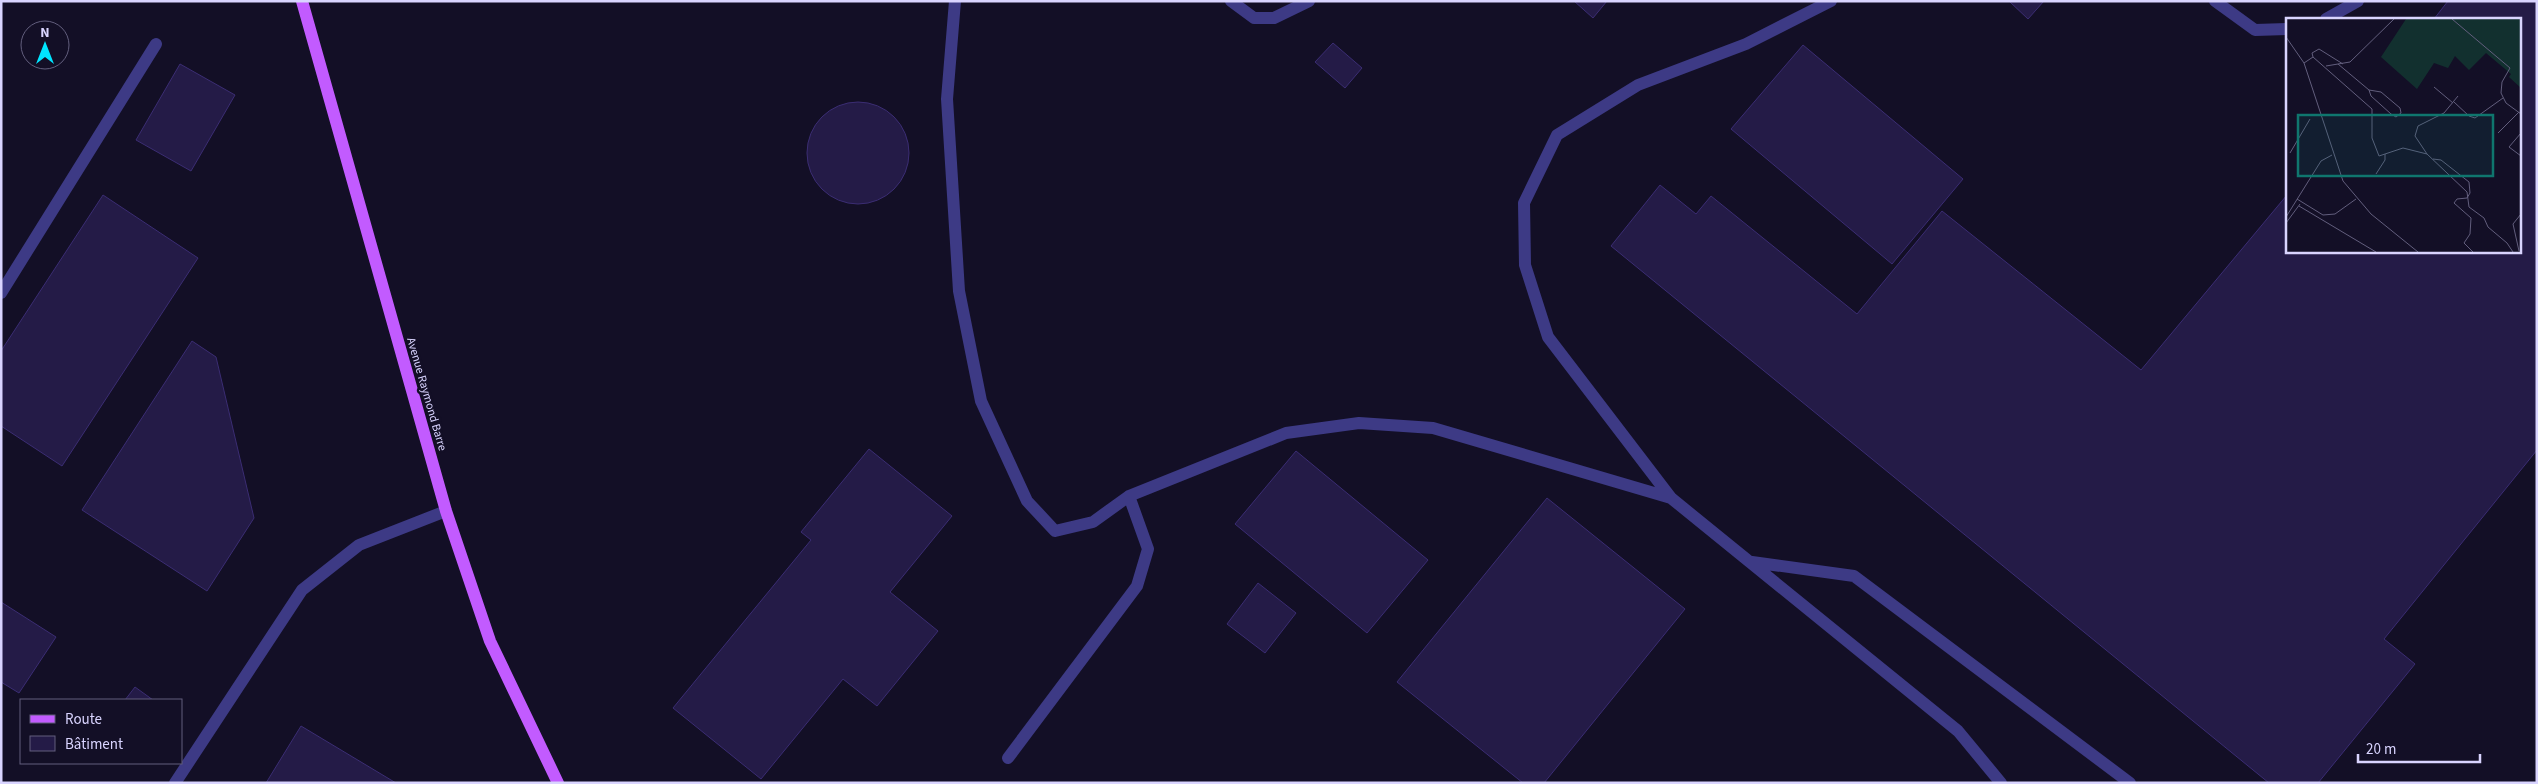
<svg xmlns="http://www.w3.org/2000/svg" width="2538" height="784" font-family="'Source Sans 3',sans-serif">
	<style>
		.building { fill: #241b47; stroke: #3b2d73 }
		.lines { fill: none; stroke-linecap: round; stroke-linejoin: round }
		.minor { stroke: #3d3a85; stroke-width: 12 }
		.major { stroke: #c25bff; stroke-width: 12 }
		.labels { text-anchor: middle; stroke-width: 5; stroke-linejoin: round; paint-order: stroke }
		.street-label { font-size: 12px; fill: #d9d4ff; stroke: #130f26 }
		.inset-road { fill: none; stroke: #625e7d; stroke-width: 1 }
		.view { fill: #0f766e; fill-opacity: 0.15; stroke: #0f766e; stroke-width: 2.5 }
		.inset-edge { fill: none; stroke: #d9d4ff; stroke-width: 2.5 }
	</style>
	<rect width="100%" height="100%" fill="#130f26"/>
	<!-- building -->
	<path class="building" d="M1574 1H1607L1593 18Z
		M2009 1H2044L2028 19Z
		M2448 1H2537V450L2384 639 2415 664 2318 783H2269L1611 246 1660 185 1696 214 1711 196 1857 314 1942 211 2141 370 2287 195V251H2519V19H2434Z
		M1333 43 1362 68 1345 88 1315 62Z
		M1803 45 1963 179 1892 264 1731 129Z
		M180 64 235 95 191 171 136 140Z
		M807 153a51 51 0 1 1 102 0a51 51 0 1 1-102 0Z
		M103 195 198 258 62 466 1 426V351Z
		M192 341 216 357 254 518 207 591 82 510Z
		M869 449 952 516 890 592 938 631 877 706 843 679 761 779 673 708 811 540 801 532Z
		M1296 451 1428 560 1367 633 1235 524Z
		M1547 498 1685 609 1544 783H1523L1397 682Z
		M1258 583 1296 613 1265 653 1227 624Z
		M1 602 56 637 19 693 1 682Z
		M135 687 153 700H125Z
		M301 726 396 783H266Z"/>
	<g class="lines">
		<!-- minor -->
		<path class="minor" d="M955 1 947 99 959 291 981 401 1027 501 1055 531 1093 522 1129 496 1286 433 1359 423 1433 428 1671 498 1958 731 2001 783
			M1231 1 1254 18H1274L1309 1
			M2215 1 2255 30 2287 29
			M2326 19 2358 1
			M1 293 156 44
			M1671 498 1548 337 1525 265 1524 203 1557 135 1638 85 1746 44 1831 1
			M1752 562 1854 576 2130 783
			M1008 758 1137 586 1148 549 1129 496
			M175 783 302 590 359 545 446 511"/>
		<!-- major -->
		<path class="major" d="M302 1 446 511 490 641 558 783"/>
	</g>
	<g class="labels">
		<!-- street labels -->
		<g class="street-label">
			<text transform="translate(427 394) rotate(74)" y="4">Avenue Raymond Barre</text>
		</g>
	</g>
	<!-- overview -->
	<g transform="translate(2286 18)">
		<rect width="235" height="235" fill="#130f26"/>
		<path d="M120 1H235V70L223 59 225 56 200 35 183 52 169 38 162 50 148 45 131 71 95 39Z" fill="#12302f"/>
		<path class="inset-road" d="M166 1 224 50 216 64 215 75 220 85 235 96M0 19 18 45 57 163 85 196 132 234M27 39 26 35 33 31 57 46M18 45 27 39 86 91V120L93 138 117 130 141 136 181 174 183 189 198 200 202 209 221 225 227 234M52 46 83 72 85 78 105 96 110 99 115 95 114 90 95 74 83 72M40 48 64 44 108 1M148 69 167 85M168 84 183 98 189 100 217 80M212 115 233 94M235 115 223 129 235 138M4 135 24 101M141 136 129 118 132 108 158 95 172 78M147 141 155 142 183 164 184 175 181 180 171 181 168 185 185 200 184 216 178 225 187 234M90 156 99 142V136M11 181 37 197 49 196 70 181M13 188 90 234M0 199 35 143 46 137M0 205 14 186M233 233 227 206 235 196"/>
		<path class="view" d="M12 97H207V158H12Z"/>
		<rect width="235" height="235" class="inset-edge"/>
	</g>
	<!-- border -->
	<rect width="2538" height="784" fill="none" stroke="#d9d4ff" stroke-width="5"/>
	<!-- legend -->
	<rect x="20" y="699" width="162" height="65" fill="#130f26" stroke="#625e7d"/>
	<rect x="30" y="715" width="25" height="8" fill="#c25bff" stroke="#625e7d"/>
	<text x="65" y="724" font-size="15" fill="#d9d4ff">Route</text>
	<rect x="30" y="736" width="25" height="15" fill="#241b47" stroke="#625e7d"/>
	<text x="65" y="749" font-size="15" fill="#d9d4ff">Bâtiment</text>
	<!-- north arrow -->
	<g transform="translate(45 45)"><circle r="24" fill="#130f26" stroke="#625e7d"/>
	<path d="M0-4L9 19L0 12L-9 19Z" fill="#00e5ff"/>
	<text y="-8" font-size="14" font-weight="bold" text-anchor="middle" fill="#d9d4ff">N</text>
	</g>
	<!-- scale -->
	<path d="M2358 754v8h122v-8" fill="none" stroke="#d9d4ff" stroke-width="2.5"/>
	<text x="2366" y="754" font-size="15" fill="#d9d4ff" stroke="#130f26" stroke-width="4" paint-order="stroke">20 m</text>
</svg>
